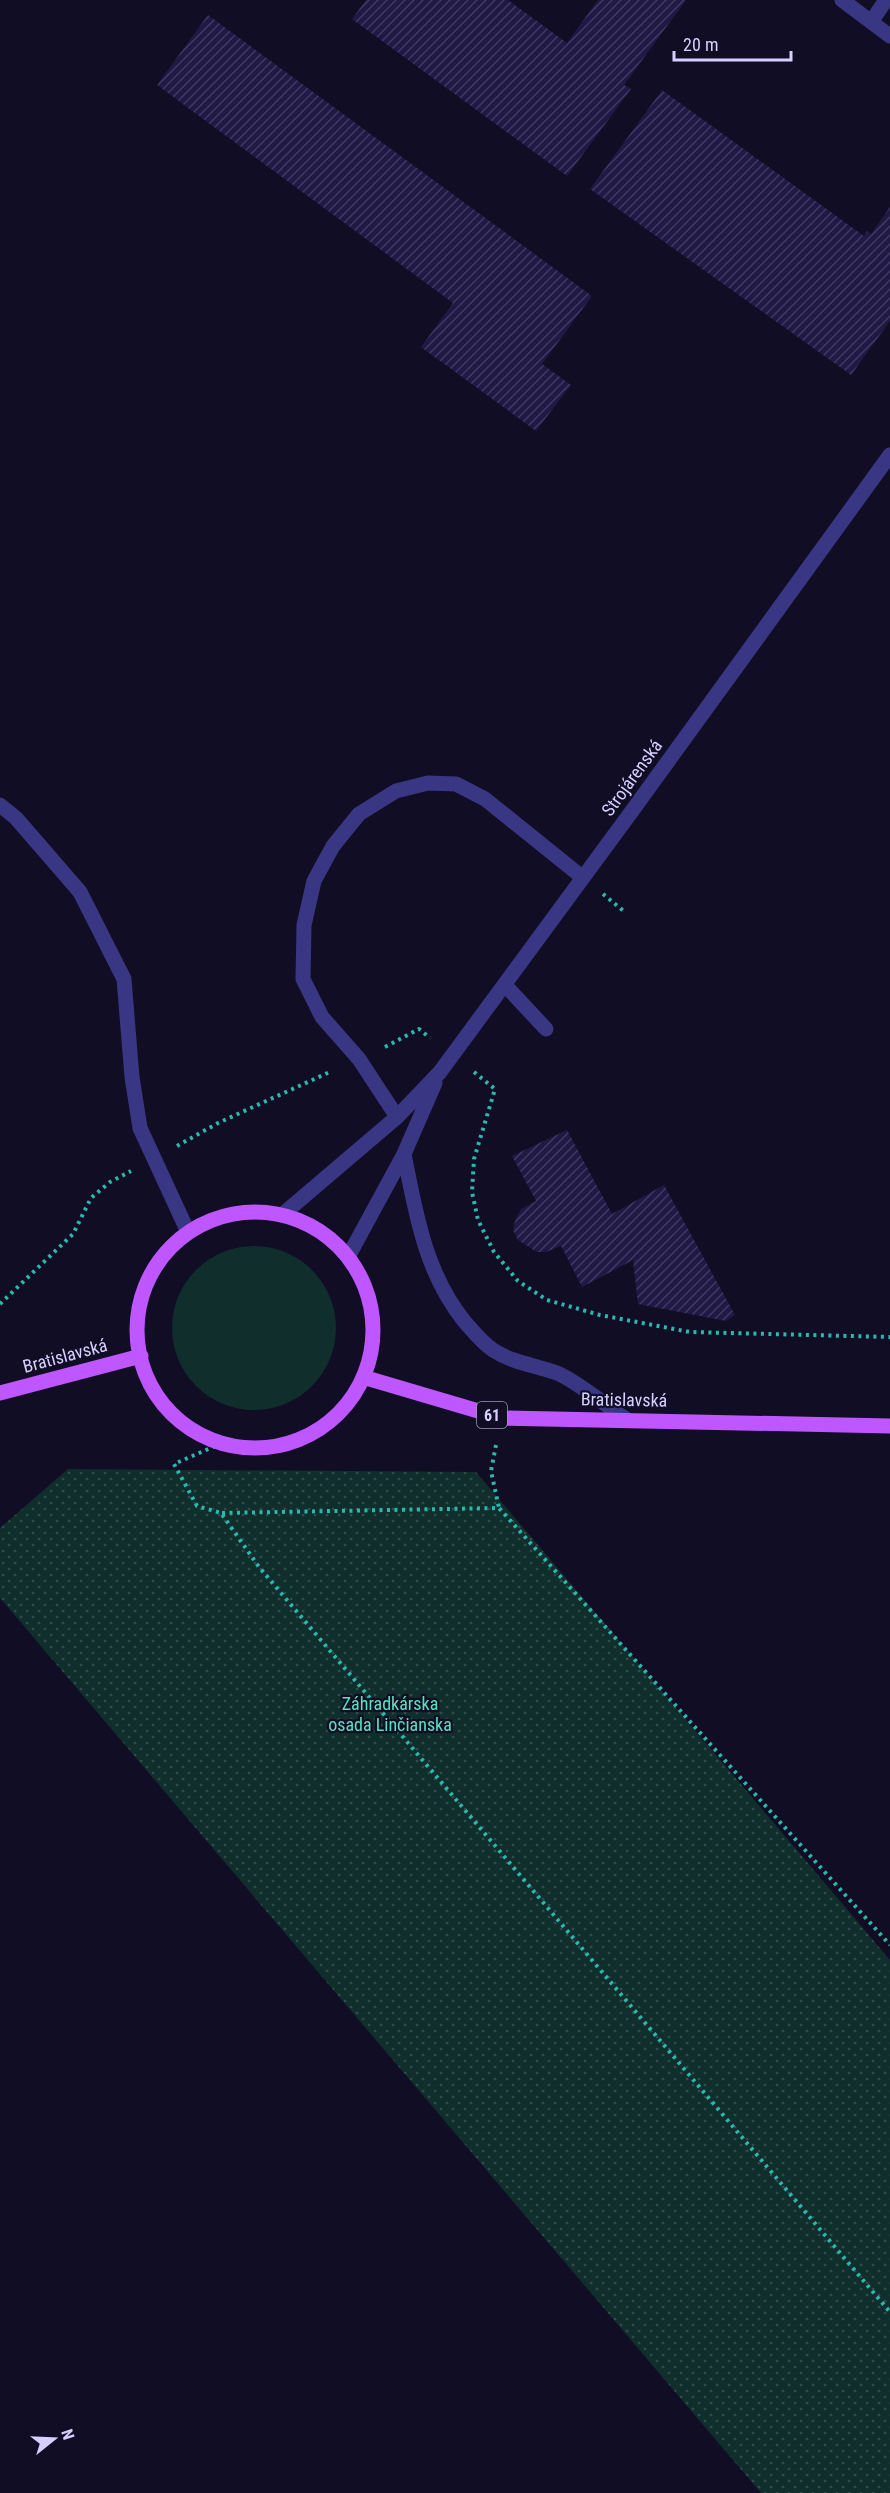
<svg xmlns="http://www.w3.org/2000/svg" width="890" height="2493" font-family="'Roboto Condensed',sans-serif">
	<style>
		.grass { fill: #102e2c }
		.park { fill: url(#park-dots) }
		.building { fill: url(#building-hatch) }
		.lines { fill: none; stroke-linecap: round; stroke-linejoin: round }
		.path { stroke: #2bb8ae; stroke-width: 4; stroke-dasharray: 3 4.5; stroke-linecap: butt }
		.service { stroke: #393784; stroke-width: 15 }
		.minor { stroke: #393784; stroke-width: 15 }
		.primary { stroke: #be57ff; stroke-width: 15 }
		.labels { text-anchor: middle; stroke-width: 4.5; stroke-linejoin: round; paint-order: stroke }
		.shield { fill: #110d24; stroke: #9a96bd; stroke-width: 1.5 }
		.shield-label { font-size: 16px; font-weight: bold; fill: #d5d0ff }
		.street-label { font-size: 18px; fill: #d5d0ff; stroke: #110d24 }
		.park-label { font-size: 18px; fill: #58e3be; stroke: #110d24 }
	</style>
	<defs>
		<pattern id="park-dots" width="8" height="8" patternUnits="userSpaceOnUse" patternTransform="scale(1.5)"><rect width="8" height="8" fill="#102e2c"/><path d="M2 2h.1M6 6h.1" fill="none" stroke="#324b4c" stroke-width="1.8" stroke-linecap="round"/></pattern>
		<pattern id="building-hatch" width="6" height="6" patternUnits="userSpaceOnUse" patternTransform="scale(1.5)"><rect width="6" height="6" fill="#211945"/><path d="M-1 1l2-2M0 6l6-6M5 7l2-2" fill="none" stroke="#403961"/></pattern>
	</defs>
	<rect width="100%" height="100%" fill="#110d24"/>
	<!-- grass -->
	<path class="grass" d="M172 1328a82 82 0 1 1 164 0a82 82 0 1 1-164 0Z"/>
	<!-- park -->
	<path class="park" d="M68 1469 476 1472 890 1960V2493H761L0 1598V1528Z"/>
	<!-- building -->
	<path class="building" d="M366 0H508L567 43 598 0H686L624 85 631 89 567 176 352 19Z
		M208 15 592 296 542 364 571 385 536 431 421 347 453 303 157 85Z
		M662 90 864 236 867 231 871 234 890 207V321L851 375 590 189Z
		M567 1130 612 1214 664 1185 735 1315 726 1321 638 1304 633 1260 582 1287 561 1246 546 1252H537L518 1240 513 1230 515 1221 521 1209 536 1201 512 1156Z"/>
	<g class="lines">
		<!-- path -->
		<path class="path" d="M603 894 626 913
			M385 1047 419 1029 430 1038
			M474 1072 495 1089 474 1159 472 1192 478 1220 494 1252 518 1281 547 1300 600 1315 690 1332 890 1337
			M177 1146 218 1123 332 1071
			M0 1304 73 1234 91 1198 110 1182 131 1171
			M222 1443 174 1464 197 1506 221 1513 259 1567 890 2312
			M496 1445 491 1471 499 1508
			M222 1513 499 1508 890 1945"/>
		<!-- service -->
		<path class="service" d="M842 0 890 36
			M871 22 886 0
			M505 985 546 1029"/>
		<!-- minor -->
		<path class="minor" d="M0 805 16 818 80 892 124 979 132 1077 140 1128 188 1232
			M397 1117 359 1059 322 1017 303 979 304 925 314 881 333 846 359 814 396 791 428 783 456 784 485 799 582 877
			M404 1154C416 1214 425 1272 464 1321 473 1331 481 1342 493 1350 513 1363 535 1365 557 1373 575 1380 608 1407 626 1419
			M282 1215 397 1117 440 1072 632 811 890 455
			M348 1257 404 1154 435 1083"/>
		<!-- primary -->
		<path class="primary" d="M137 1330a118 118 0 1 1 236 0a118 118 0 1 1-236 0Z
			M363 1377 502 1418 890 1426
			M0 1393 141 1356"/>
	</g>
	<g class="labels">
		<!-- shield labels -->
		<rect class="shield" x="477" y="1402" width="30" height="26" rx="4.5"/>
		<g class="shield-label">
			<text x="492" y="1421">61</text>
		</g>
		<!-- street labels -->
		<g class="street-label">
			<text transform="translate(632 778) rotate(-54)" y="6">Strojárenská</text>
			<text transform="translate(65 1356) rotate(-15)" y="6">Bratislavská</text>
			<text transform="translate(624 1400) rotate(1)" y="6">Bratislavská</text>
		</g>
		<!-- park labels -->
		<g class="park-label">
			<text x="390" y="1710">Záhradkárska<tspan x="390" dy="21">osada Linčianska</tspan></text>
		</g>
	</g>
	<!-- north arrow -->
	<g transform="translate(54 2439) rotate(72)" stroke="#110d24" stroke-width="4.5" paint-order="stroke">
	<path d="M0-4.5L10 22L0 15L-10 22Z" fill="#d5d0ff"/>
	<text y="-9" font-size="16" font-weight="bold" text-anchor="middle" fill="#d5d0ff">N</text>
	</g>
	<!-- scale -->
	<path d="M674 51v9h117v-9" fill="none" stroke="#d5d0ff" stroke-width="3"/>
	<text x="683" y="51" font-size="18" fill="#d5d0ff" stroke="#110d24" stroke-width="4.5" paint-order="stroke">20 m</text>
</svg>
